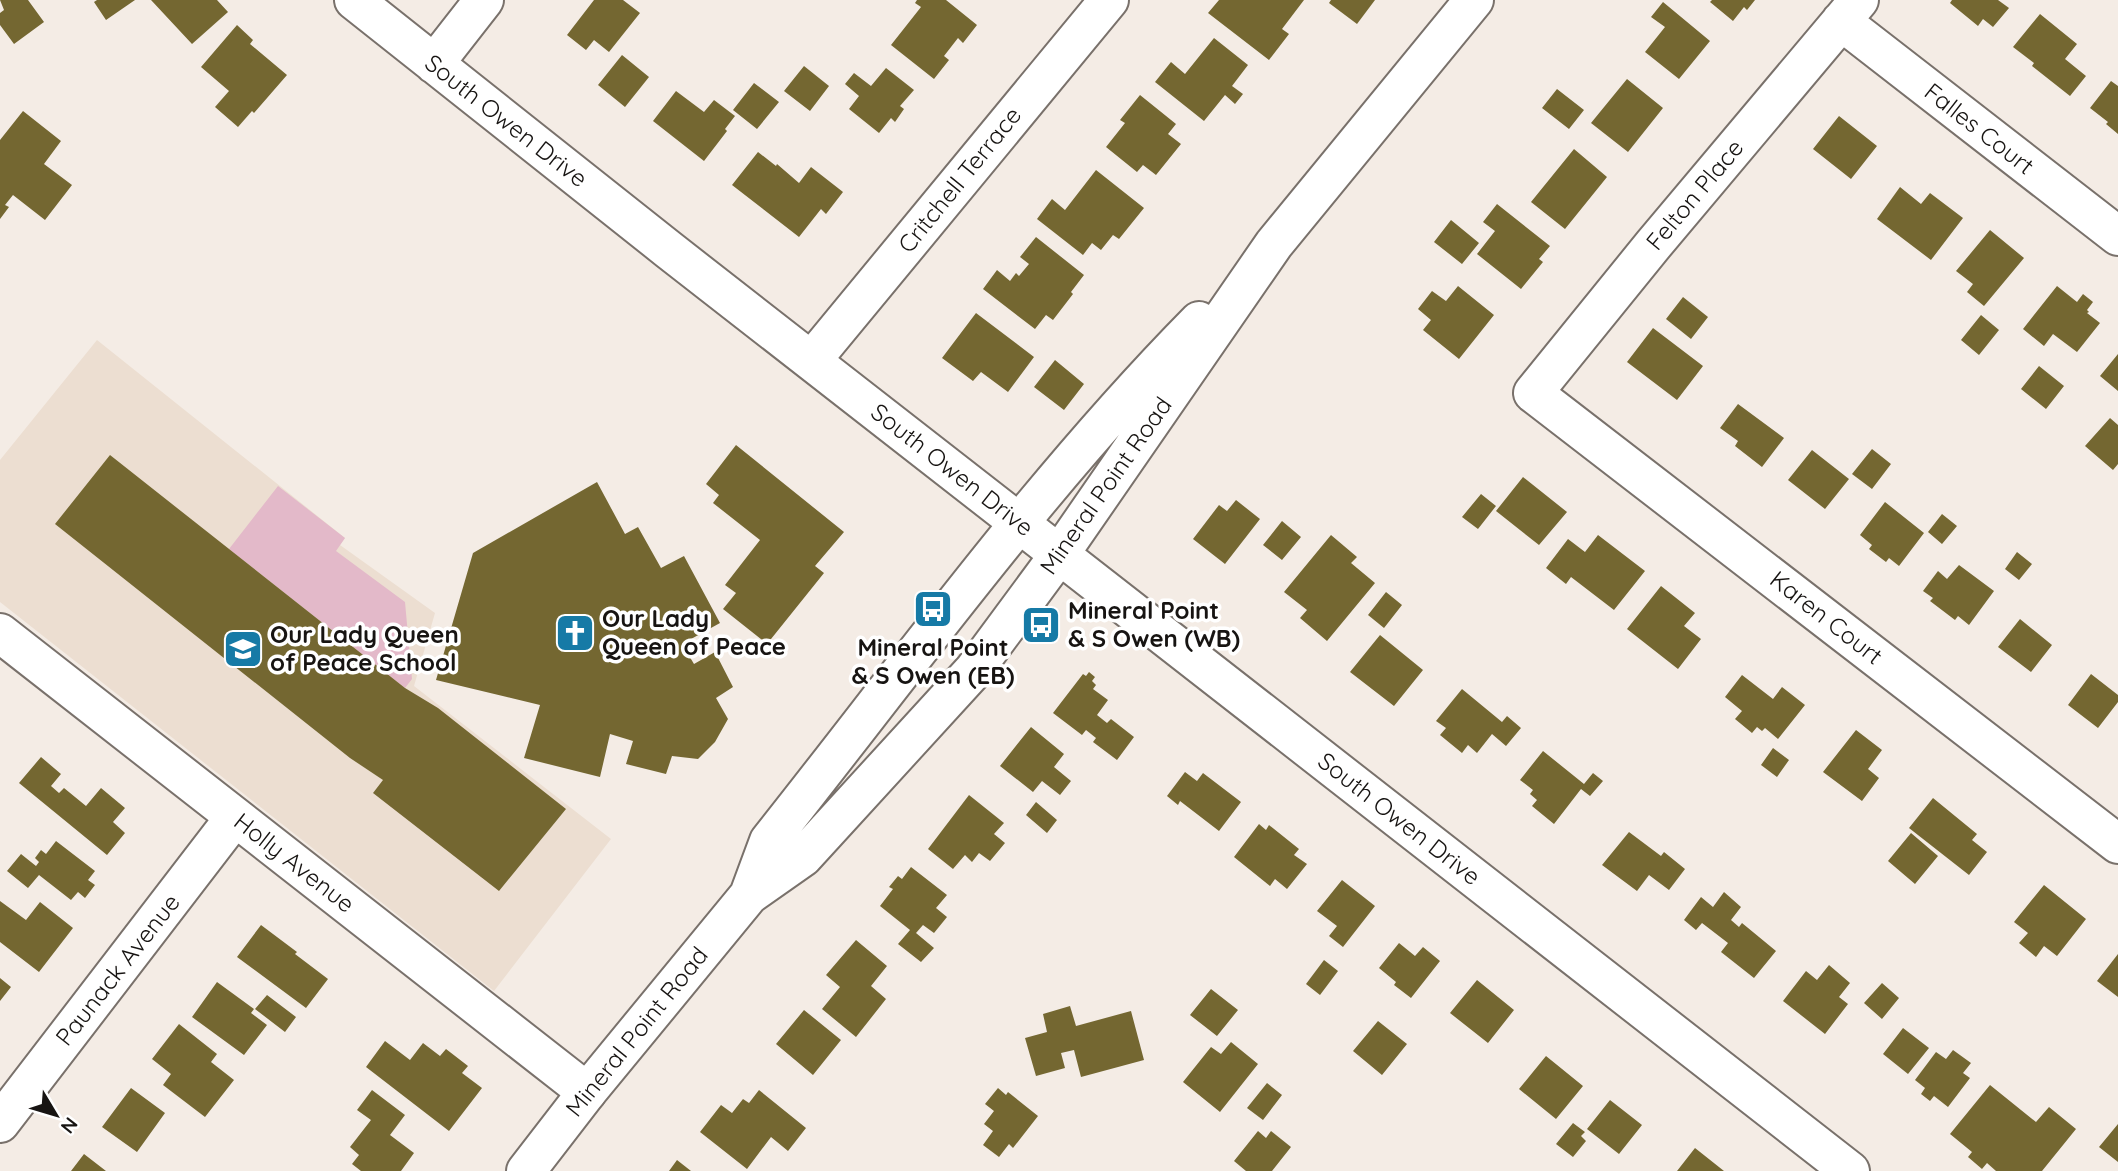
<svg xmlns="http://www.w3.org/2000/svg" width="2118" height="1171" font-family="Quicksand,sans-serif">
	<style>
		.built { fill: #ecded1 }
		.green { fill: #e3b9c9 }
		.building { fill: #746731 }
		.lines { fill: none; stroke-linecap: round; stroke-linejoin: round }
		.minor-casing { stroke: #79716b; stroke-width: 42 }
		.major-casing { stroke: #79716b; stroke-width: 42 }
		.minor { stroke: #fff; stroke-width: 38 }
		.major { stroke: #fff; stroke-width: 38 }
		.labels { text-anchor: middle; stroke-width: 7; stroke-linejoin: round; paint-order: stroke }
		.street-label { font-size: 24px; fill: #171412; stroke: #fff }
		.poi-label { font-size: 24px; font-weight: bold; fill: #171412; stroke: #fff; text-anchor: start }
	</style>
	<rect width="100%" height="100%" fill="#f4ece5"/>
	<!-- built -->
	<path class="built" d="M97 340 345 538 340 545 435 613 414 686 611 839 494 991 0 602V460Z"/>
	<!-- green -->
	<path class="green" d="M278 486 345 538 336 551 405 602 412 679 405 688 229 549Z"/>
	<!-- building -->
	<path class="building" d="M0 0H28L44 22 14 44 0 25V13L4 10Z
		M97 0H135L106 20 94 2Z
		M151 0H217L228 12 192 44Z
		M594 0H623L640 13 609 52 594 40 586 50 567 35Z
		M917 0H946L977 25 963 43 958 38 944 56 949 60 934 79 891 45 921 7 915 3Z
		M1219 0H1304L1282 29 1289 34 1269 60 1208 13Z
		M1331 0H1375L1357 24 1329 3Z
		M1712 0H1755L1747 10 1744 7 1733 21 1710 2Z
		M1952 0H1998L2009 8 1993 27 1983 19 1978 26 1950 3Z
		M1663 2 1710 41 1679 79 1645 52 1665 27 1651 17Z
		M2040 14 2077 44 2065 59 2086 76 2070 96 2032 66 2034 63 2013 47Z
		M237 25 253 40 250 44 287 75 254 113 252 111 238 127 215 107 229 91 201 67Z
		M1214 38 1248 65 1232 86 1243 94 1235 104 1225 95 1204 121 1155 82 1171 62 1185 74Z
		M622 55 649 77 625 107 598 85Z
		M804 66 829 86 810 111 784 91Z
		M886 68 914 90 900 106 904 109 895 122 891 118 879 133 849 109 859 96 845 84 854 73 871 86Z
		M1627 79 1663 108 1628 152 1591 123Z
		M2111 81 2118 86V134L2106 124 2108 122 2090 108Z
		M754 83 779 102 757 129 733 110Z
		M1557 89 1584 110 1569 129 1542 108Z
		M676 91 704 112 714 100 735 116 725 129 727 131 704 161 653 121Z
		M1140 95 1176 124 1168 134 1181 144 1156 175 1143 165 1137 172 1106 147 1125 123 1120 120Z
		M23 111 61 141 44 164 72 185 45 220 13 195 5 205 9 207 0 219V140Z
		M1839 116 1877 146 1851 179 1813 149Z
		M1574 149 1607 177 1565 229 1531 202Z
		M758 152 776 166 777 164 799 183 811 167 843 192 826 214 821 209 799 237 732 185Z
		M1096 170 1144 208 1119 239 1113 235 1101 250 1092 243 1083 255 1037 219 1052 199 1065 210Z
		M1900 187 1921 204 1930 193 1963 218 1931 260 1877 219Z
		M1497 204 1550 246 1539 259 1543 262 1521 289 1477 254 1495 231 1483 222Z
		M1451 220 1479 243 1462 264 1434 242Z
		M1990 230 2024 258 1984 306 1967 292 1973 284 1956 271Z
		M1036 237 1084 275 1071 292 1073 294 1053 320 1046 315 1035 329 983 289 997 270 1010 281 1016 273 1019 276 1029 264 1020 257Z
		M1458 286 1494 315 1459 359 1423 330 1431 320 1418 309 1432 291 1446 301Z
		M2057 286 2077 302 2083 294 2093 302 2087 310 2089 312 2087 313 2100 323 2077 352 2053 334 2044 346 2023 329Z
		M1683 297 1708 317 1691 339 1666 319Z
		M976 313 1034 357 1008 392 981 372 973 381 942 358Z
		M1981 315 1999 330 1979 355 1961 340Z
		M1653 328 1703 366 1677 400 1627 362Z
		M2118 354V391L2100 376Z
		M1055 360 1084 384 1064 410 1034 387Z
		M2039 366 2064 386 2046 409 2021 389Z
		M1738 404 1784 438 1762 467 1735 446 1738 441 1720 428Z
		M2110 418 2118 425V464L2113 470 2085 446Z
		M736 445 844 532 815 566 824 573 767 644 723 609 736 593 725 585 760 540 713 503 719 495 706 484Z
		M1872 449 1891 464 1872 489 1852 474Z
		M1812 450 1849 479 1825 509 1788 480Z
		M110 455 405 688 438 708 566 809 499 891 373 793 383 780 350 758 55 524Z
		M1523 477 1567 512 1539 545 1496 511Z
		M597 482 625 534 638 527 661 568 684 556 720 623 682 644 694 664 715 652 733 687 716 698 728 719 715 742 698 759 672 756 666 774 626 764 633 741 610 734 600 777 524 758 540 705 436 680 473 553Z
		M1481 494 1496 506 1478 529 1462 517Z
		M1236 500 1260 519 1225 564 1193 539 1219 505 1227 511Z
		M1885 502 1924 533 1899 566 1889 558 1886 562 1869 549 1872 545 1860 535Z
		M1942 514 1957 526 1942 544 1928 532Z
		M1282 521 1301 537 1282 560 1263 545Z
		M1331 535 1357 557 1351 563 1375 583 1327 641 1300 618 1307 610 1284 592Z
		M1598 535 1645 571 1614 610 1571 577 1566 584 1546 568 1568 539 1585 552Z
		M2017 552 2032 564 2019 580 2005 569Z
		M1959 565 1994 591 1969 625 1958 616 1955 620 1930 601 1933 598 1923 591 1938 571 1947 579Z
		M1661 586 1695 613 1684 626 1701 639 1678 669 1627 629Z
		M1386 592 1402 605 1384 628 1368 615Z
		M2020 619 2052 645 2031 672 1998 647Z
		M1380 635 1423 670 1394 706 1350 672Z
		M1089 672 1095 677 1092 681 1096 685 1093 689 1108 700 1097 715 1107 723 1111 719 1134 737 1117 760 1093 742 1096 738 1086 730 1082 735 1053 713 1083 674 1086 676Z
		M2091 674 2118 695V702L2098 728 2068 705Z
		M1742 675 1773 699 1782 687 1805 705 1778 739 1765 728 1762 731 1757 727 1752 733 1735 719 1742 711 1725 697Z
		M1462 689 1502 722 1507 716 1521 728 1506 746 1492 734 1477 753 1468 745 1462 753 1440 735 1446 728 1436 721Z
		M1031 727 1064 754 1054 767 1071 781 1060 795 1042 781 1033 792 1000 766Z
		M1856 730 1882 750 1868 769 1879 778 1862 801 1823 772Z
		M1773 748 1789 760 1777 777 1761 765Z
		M1543 751 1584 784 1593 773 1603 781 1590 796 1581 789 1554 824 1532 806 1537 800 1530 794 1533 790 1520 780Z
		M41 757 61 774 51 786 59 793 64 788 86 806 101 788 125 808 113 822 125 833 107 855 19 783Z
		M1185 772 1197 781 1203 773 1241 802 1219 831 1180 801 1178 805 1167 796Z
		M969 795 1004 823 994 834 1005 843 990 861 979 853 972 862 965 855 953 869 928 849Z
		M1933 798 1977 834 1972 840 1987 852 1969 875 1909 828Z
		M1036 802 1057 820 1047 833 1026 815Z
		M1259 824 1266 830 1269 825 1299 849 1294 855 1307 864 1287 889 1275 879 1270 886 1234 857Z
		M1629 832 1661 856 1664 852 1685 869 1669 890 1649 875 1637 891 1602 865Z
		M1911 833 1938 856 1915 884 1888 861Z
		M56 841 95 871 88 880 95 885 85 898 78 892 71 900 39 875 28 888 7 871 21 854 36 866 39 862 35 858 41 850 46 854Z
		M911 867 947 895 936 908 947 917 934 933 923 925 916 933 934 948 921 962 898 944 910 930 880 906 893 889 889 887 898 876 902 879Z
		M1342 880 1375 906 1343 947 1329 936 1337 926 1317 911Z
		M2044 885 2086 919 2057 956 2044 946 2036 957 2019 943 2028 933 2014 922Z
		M1724 892 1741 907 1731 920 1739 927 1742 923 1776 951 1754 978 1721 952 1728 943 1702 923 1696 930 1684 920 1701 897 1713 907Z
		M0 901 26 920 40 902 73 928 39 972 0 942Z
		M261 925 297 952 295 954 328 979 306 1008 237 957Z
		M856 940 887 966 871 986 886 999 856 1037 822 1009 840 987 826 975Z
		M1399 943 1415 956 1423 947 1440 961 1411 998 1394 985 1396 982 1379 968Z
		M2118 954V997L2097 981Z
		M1324 960 1338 971 1320 995 1306 984Z
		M1829 965 1850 983 1839 997 1848 1004 1825 1034 1783 1001 1806 971 1817 980Z
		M0 978 11 987 0 1001Z
		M1477 980 1514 1010 1488 1043 1450 1013Z
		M217 982 254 1009 251 1013 267 1025 244 1055 192 1017Z
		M1882 983 1899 998 1882 1019 1864 1003Z
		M1211 989 1238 1010 1217 1036 1190 1015Z
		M267 995 296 1017 285 1032 255 1009Z
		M1070 1006 1076 1026 1131 1011 1144 1060 1081 1077 1074 1050 1061 1053 1065 1068 1036 1076 1025 1038 1047 1032 1043 1014Z
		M804 1010 841 1040 813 1075 776 1044Z
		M1378 1021 1407 1044 1382 1075 1353 1051Z
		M179 1024 217 1054 211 1062 234 1080 205 1117 163 1085 171 1074 152 1059Z
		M1903 1028 1929 1048 1908 1074 1883 1054Z
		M385 1041 410 1060 423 1043 440 1056 446 1049 468 1066 462 1073 482 1088 449 1131 366 1067Z
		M1231 1042 1258 1064 1220 1112 1183 1082 1211 1047 1221 1054Z
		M1953 1050 1971 1063 1963 1073 1970 1078 1948 1107 1934 1096 1930 1101 1921 1094 1925 1088 1915 1080 1936 1052 1946 1059Z
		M1546 1056 1583 1086 1556 1119 1519 1089Z
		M1267 1083 1282 1095 1263 1120 1247 1108Z
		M1990 1085 2036 1122 2049 1107 2076 1129 2042 1171H1996L1987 1163 1982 1169 1968 1157 1972 1152 1950 1134Z
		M131 1088 165 1113 137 1152 102 1127Z
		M998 1088 1006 1095 1008 1092 1038 1116 1013 1148 1009 1144 999 1157 983 1145 993 1131 984 1124 994 1111 985 1104Z
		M372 1090 405 1115 390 1135 414 1153 401 1171H361L352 1164 359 1155 350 1147 371 1120 357 1110Z
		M759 1090 806 1128 788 1151 771 1137 747 1169 700 1132 721 1105 732 1113 743 1099 749 1103Z
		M1610 1100 1642 1125 1619 1154 1587 1129Z
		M1573 1123 1585 1132 1581 1136 1586 1141 1573 1157 1556 1144Z
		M2118 1124V1162L2099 1147Z
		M1258 1131 1266 1138 1271 1131 1291 1147 1272 1171H1246L1234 1161Z
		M1695 1148 1724 1171H1677Z
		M84 1154 106 1171H71Z
		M677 1160 691 1171H669Z"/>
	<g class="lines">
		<!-- minor casing -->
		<g class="minor-casing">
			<path id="minor" d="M354 0 669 250 1850 1171
				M1859 0 1653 245 1533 393 2118 844
				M1841 21 2118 236
				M434 64 484 0
				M812 360 1109 0
				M0 633 587 1092
				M0 1123 235 817"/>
		</g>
		<!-- major casing -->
		<g class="major-casing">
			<path id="major" d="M749 895 769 841C908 666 1042 480 1199 321
				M526 1171 587 1092 749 895 803 857 974 670 1059 555 1274 244 1474 0"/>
		</g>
		<!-- minor -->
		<use href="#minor" class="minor"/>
		<!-- major -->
		<use href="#major" class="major"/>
	</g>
	<!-- icons -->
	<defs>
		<g id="bus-square" transform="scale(2.0125)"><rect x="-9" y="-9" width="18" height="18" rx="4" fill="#167aa6" stroke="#fff"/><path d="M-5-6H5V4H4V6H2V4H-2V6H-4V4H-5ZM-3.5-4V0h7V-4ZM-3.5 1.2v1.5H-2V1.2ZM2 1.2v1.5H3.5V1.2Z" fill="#fff"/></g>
		<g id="church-square" transform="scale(2.0125)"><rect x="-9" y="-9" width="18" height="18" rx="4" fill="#167aa6" stroke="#fff"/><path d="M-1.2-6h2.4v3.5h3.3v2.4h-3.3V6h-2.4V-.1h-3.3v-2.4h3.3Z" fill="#fff"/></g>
		<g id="school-square" transform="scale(2.0125)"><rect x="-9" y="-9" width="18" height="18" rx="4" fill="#167aa6" stroke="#fff"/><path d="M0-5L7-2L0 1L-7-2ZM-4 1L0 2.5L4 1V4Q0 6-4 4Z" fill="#fff"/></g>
	</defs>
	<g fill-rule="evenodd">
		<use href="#bus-square" x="933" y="609"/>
		<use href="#bus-square" x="1041" y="625"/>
		<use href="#church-square" x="575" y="633"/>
		<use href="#school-square" x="243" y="649"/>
	</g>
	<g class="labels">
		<!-- street labels -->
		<g class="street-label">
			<text transform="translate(506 121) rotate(38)" y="8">South Owen Drive</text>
			<text transform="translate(1979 129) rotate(38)" y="8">Falles Court</text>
			<text transform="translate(960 180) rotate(-51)" y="8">Critchell Terrace</text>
			<text transform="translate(1695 195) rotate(-50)" y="8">Felton Place</text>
			<text transform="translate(952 470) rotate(38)" y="8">South Owen Drive</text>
			<text transform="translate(1106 486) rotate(-55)" y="8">Mineral Point Road</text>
			<text transform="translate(1826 618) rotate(38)" y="8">Karen Court</text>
			<text transform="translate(1399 819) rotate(38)" y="8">South Owen Drive</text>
			<text transform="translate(294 863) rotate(38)" y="8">Holly Avenue</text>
			<text transform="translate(118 970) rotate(-52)" y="8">Paunack Avenue</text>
			<text transform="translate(637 1032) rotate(-51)" y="8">Mineral Point Road</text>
		</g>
		<!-- poi labels -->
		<g class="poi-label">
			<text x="1068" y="619">Mineral Point<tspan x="1068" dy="28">&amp; S Owen (WB)</tspan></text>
			<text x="602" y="627">Our Lady<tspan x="602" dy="28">Queen of Peace</tspan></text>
			<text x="270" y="643">Our Lady Queen<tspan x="270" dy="28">of Peace School</tspan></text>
			<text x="933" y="656" text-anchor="middle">Mineral Point<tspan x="933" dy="28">&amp; S Owen (EB)</tspan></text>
		</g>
	</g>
	<!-- north arrow -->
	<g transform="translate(56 1115) rotate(128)" stroke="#ffffff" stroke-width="5" paint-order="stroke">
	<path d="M0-5L12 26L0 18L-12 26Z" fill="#171412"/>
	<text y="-10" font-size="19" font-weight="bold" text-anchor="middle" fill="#171412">N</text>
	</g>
</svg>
